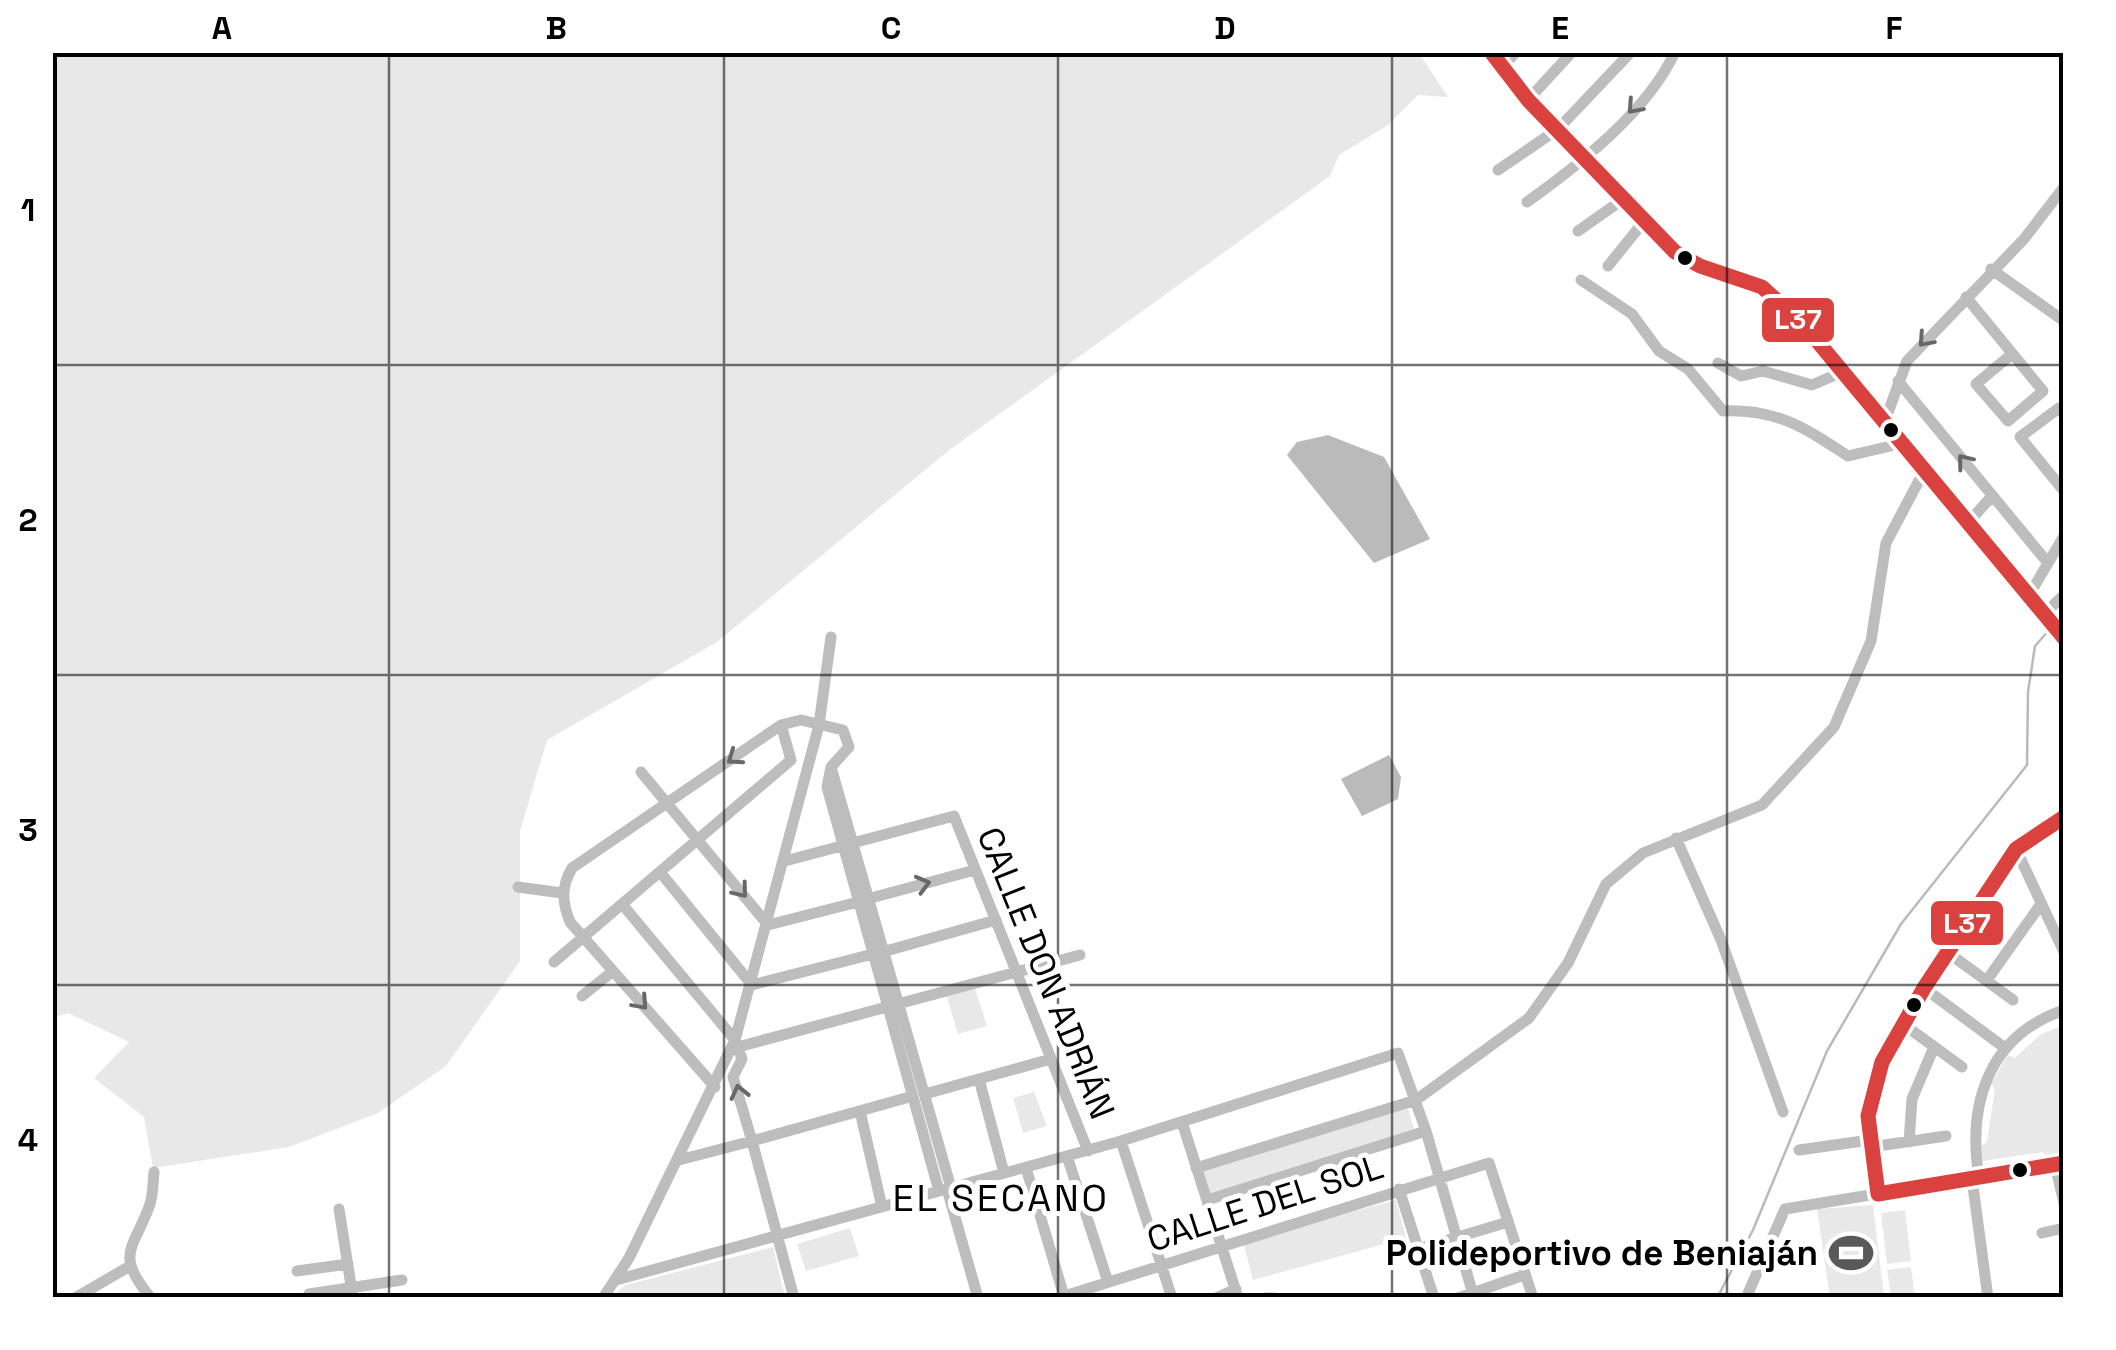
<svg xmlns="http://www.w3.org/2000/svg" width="2116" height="1350" font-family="'Space Grotesk',sans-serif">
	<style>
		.green { fill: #e8e8e8 }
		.water { fill: #bababa }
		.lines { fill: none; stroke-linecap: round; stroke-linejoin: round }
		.stream { stroke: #bababa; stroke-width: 2.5 }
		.minor { stroke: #bdbdbd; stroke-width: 11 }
		.bus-1-casing { stroke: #fff; stroke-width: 22 }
		.bus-1 { stroke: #da4240; stroke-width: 15 }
		.oneway { stroke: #686868 }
		.grid { fill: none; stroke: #000; stroke-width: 2.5; stroke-opacity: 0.55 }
		.bus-dot { fill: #000; stroke: #fff; stroke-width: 4 }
		.labels { text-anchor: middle; stroke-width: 10; stroke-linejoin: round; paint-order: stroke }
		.street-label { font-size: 35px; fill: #000; stroke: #fff }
		.poi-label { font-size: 35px; font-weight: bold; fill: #000; stroke: #fff; text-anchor: end }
		.neighbourhood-label { font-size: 38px; letter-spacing: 2.5px; fill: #000; stroke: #fff }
		.line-badge { stroke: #fff; stroke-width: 4 }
		.badge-label { font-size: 28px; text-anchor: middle; font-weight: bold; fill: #fff }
		.neatline { fill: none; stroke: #000; stroke-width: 4 }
		.grid-label { font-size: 32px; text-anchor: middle; font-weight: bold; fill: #000 }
	</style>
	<rect width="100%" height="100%" fill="#fff"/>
	<!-- green -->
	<path class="green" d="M53 53H1419L1448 97 1418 95 1388 125 1339 155 1330 176 948 451 717 642 547 740 520 831V961L446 1066 378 1113 289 1147 153 1168 144 1117 94 1078 129 1042 68 1013 53 1018Z
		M975 988 987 1026 958 1034 946 994Z
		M2063 1025V1153L2045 1158 2043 1152 1983 1161 1981 1146 1987 1142 1995 1089 1991 1084 2008 1055 2015 1058 2040 1035Z
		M1034 1092 1047 1126 1023 1133 1013 1098Z
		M1407 1105 1414 1129 1207 1194 1199 1170Z
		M1396 1200 1406 1238 1253 1280 1243 1242Z
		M1873 1205 1884 1297H1830L1817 1209Z
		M1905 1210 1911 1261 1887 1264 1881 1213Z
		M850 1228 859 1256 806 1271 797 1244Z
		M773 1247 785 1297H610L626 1285Z
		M1911 1267 1915 1297H1891L1887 1270Z"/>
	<!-- water -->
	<path class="water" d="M1328 435 1384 457 1430 539 1374 563 1287 455 1297 442Z
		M1389 755 1401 777 1398 799 1362 816 1341 779Z"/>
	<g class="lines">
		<!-- stream -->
		<path class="stream" d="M2056 622 2064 615
			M1717 1298 1753 1230 1827 1051 1901 924 2027 765 2028 692 2035 646 2051 628"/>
		<!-- minor -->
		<path class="minor" d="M1491 52 1528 100 1675 252 1700 266 1762 287 1803 324 2064 639
			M1502 68 1516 52
			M1528 100 1572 52
			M1498 170 1558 129 1631 52
			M1527 202C1580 164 1647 112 1675 52
			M1578 231 1625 198
			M1608 266 1645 220
			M1991 269 2064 321
			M1581 280 1632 314 1659 351 1688 369 1723 411C1777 409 1804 427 1848 456L1899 444
			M1966 297 2043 391 2008 421 1976 384 2012 354
			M1718 363 1741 376 1763 371 1812 385 1842 372
			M1898 381 2048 563
			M2064 414 2059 408 2020 437 2064 491
			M1883 426 1907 361 2024 239 2064 187
			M1967 524 1992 496
			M2028 597 2064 536
			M2044 614 2064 595
			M831 767 951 1188
			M641 772 768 925 858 902
			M1676 838 1721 940 1783 1112
			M2016 849 2064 952
			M785 861 954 816 1088 1151
			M660 872 752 985 873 954
			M518 887 562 893
			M871 898 975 870
			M622 904 735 1040 742 1059 733 1077 752 1141 679 1160
			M886 951 996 920
			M1947 952 2013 1000
			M554 962 791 760 781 725
			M1987 980 2041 904
			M1924 988 2005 1048
			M582 996 613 971
			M1903 1024 1962 1067
			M738 1047 1080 955
			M979 1079 1004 1173
			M715 1087 570 922C562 902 561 887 572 868L781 725 801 720 843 730 849 747 831 767 827 787 939 1191
			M925 1094 1051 1059
			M860 1111 882 1207
			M1182 1122 1238 1298
			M1121 1141 1172 1298
			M1909 1142 1912 1099 1934 1047
			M1871 1147 1946 1136
			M1799 1150 1870 1140
			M1067 1156 1108 1282
			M2055 1165 2064 1203
			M1026 1168 1064 1296
			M1196 1168 1416 1100 1529 1018 1568 963 1606 884 1643 853 1762 805 1834 727 1871 641 1886 543 1923 473
			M1979 1177C1967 1105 1988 1036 2064 1010
			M1972 1179 1988 1298
			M947 1189 978 1298
			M1399 1189 1434 1298
			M1878 1194 1868 1116 1882 1062 1924 988 2016 849 2064 817
			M1207 1200 1426 1131
			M339 1209 353 1298
			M2042 1233 2064 1228
			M1418 1249 1508 1222
			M297 1271 348 1264
			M616 1280 1121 1141 1398 1053 1426 1131 1474 1298
			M309 1294 402 1280
			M75 1298 130 1266
			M151 1298C113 1253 135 1248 150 1204 153 1195 153 1182 154 1172
			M603 1298 629 1258 735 1040 819 725 831 637
			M794 1298 752 1141 913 1096
			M1058 1298 1489 1163 1533 1298
			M1216 1298 1236 1289
			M1265 1298H1274
			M1458 1298 1524 1275
			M1746 1298 1785 1209 2064 1163"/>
		<!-- bus-1 casing -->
		<g class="bus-1-casing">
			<path id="bus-1" d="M1491 52 1528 100 1675 252 1700 266 1762 287 1803 324 2064 638
				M1878 1194 1868 1116 1882 1062 1924 988 2016 849 2064 817
				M1878 1194 2064 1163"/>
		</g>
		<!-- bus-1 -->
		<use href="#bus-1" class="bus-1"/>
	</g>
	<!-- one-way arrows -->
	<defs><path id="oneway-chevron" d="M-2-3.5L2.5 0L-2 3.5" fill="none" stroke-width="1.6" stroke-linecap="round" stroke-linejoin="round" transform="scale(2.5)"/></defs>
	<g class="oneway">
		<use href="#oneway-chevron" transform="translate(1634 107) rotate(132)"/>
		<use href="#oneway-chevron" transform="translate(1925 340) rotate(132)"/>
		<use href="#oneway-chevron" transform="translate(1964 461) rotate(-129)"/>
		<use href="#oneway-chevron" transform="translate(734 758) rotate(145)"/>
		<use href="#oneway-chevron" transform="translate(923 884) rotate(-15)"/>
		<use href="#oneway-chevron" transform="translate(741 891) rotate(51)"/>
		<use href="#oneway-chevron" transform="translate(641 1003) rotate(48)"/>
		<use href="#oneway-chevron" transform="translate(739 1092) rotate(-103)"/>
	</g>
	<!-- grid -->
	<path class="grid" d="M389 52V1298M724 52V1298M1058 52V1298M1392 52V1298M1727 52V1298M52 365H2064M52 675H2064M52 985H2064"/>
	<!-- icons -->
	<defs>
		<g id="stadium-bare" transform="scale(3.45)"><path d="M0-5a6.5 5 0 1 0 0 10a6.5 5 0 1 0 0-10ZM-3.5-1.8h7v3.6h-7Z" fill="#595959" stroke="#fff" stroke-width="2.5" paint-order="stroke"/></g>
	</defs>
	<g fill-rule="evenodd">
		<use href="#stadium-bare" x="1851" y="1253"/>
	</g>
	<!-- markers -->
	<g class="bus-dot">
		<circle cx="1685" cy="258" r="9"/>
		<circle cx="1891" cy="430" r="9"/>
		<circle cx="1914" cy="1005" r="9"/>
		<circle cx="2020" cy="1170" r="9"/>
	</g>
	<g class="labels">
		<!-- street labels -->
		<g class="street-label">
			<text transform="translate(1046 973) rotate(68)" y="12">CALLE DON ADRIÁN</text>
			<text transform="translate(1265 1203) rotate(-18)" y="12">CALLE DEL SOL</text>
		</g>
		<!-- poi labels -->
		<g class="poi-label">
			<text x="1818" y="1265">Polideportivo de Beniaján</text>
		</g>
		<!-- neighbourhood labels -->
		<g class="neighbourhood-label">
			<text x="1001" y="1211">EL SECANO</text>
		</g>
	</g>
	<g class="line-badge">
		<rect x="1760" y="296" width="76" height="48" rx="10" fill="#da4240"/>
		<rect x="1929" y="899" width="76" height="48" rx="10" fill="#da4240"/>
	</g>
	<g class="badge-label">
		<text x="1798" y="329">L37</text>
		<text x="1967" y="933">L37</text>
	</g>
	<!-- border -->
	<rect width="2116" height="1350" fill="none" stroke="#ffffff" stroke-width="110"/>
	<rect x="55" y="55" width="2006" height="1240" class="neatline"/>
	<g class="grid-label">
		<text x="222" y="39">A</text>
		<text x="556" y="39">B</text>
		<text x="891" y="39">C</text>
		<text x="1225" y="39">D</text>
		<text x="1560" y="39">E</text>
		<text x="1894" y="39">F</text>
		<text x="28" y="221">1</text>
		<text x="28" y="531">2</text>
		<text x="28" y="841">3</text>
		<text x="28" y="1151">4</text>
	</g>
</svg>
